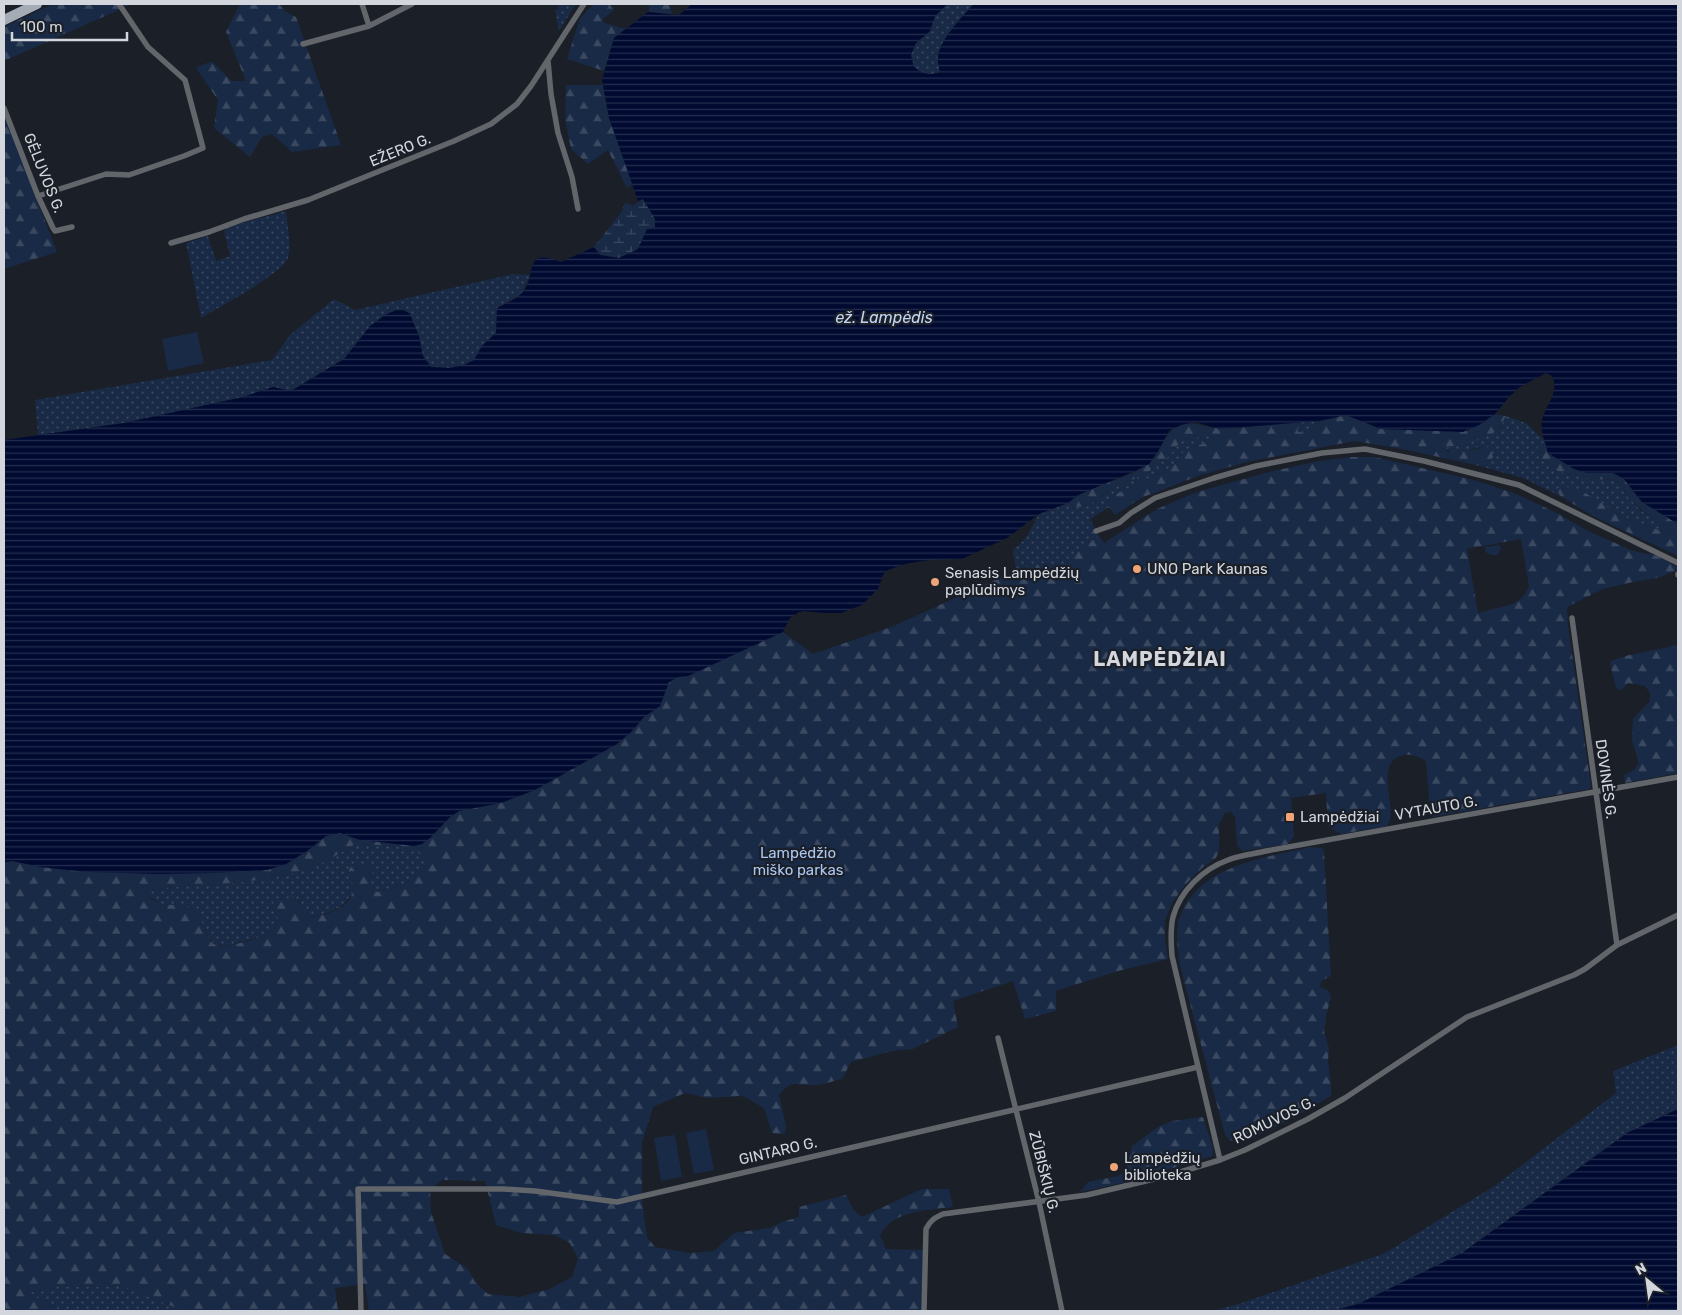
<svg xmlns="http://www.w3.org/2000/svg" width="1682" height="1315" font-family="Rubik,sans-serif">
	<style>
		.green { fill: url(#green-dots) }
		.forest { fill: url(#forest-firs); fill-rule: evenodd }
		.wetland { fill: url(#wetland-marsh) }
		.pitch { fill: #192a46 }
		.water { fill: url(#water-rules) }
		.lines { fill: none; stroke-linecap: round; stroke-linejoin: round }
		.minor { stroke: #62656a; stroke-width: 5.5 }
		.primary { stroke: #a6acb6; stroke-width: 10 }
		.poi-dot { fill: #efa377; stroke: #1a1f28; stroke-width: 2 }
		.labels { text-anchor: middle; stroke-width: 4.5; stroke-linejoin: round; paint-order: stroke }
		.street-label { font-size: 15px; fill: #d3d7dd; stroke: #1a1f28 }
		.poi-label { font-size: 15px; fill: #d3d7dd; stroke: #1a1f28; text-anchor: start }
		.park-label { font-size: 15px; fill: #acc6f2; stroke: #1a1f28 }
		.water-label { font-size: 16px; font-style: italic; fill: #c3d5f2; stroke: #1a1f28 }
		.district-label { font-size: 20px; font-weight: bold; letter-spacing: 1px; fill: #d3d7dd; stroke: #1a1f28 }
	</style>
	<defs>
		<pattern id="green-dots" width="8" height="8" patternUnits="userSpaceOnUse" patternTransform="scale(1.25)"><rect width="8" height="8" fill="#192a46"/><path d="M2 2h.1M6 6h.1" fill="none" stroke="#3a4860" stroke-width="1.8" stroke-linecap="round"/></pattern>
		<pattern id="forest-firs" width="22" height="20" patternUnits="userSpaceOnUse" patternTransform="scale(1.25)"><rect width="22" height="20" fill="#192a46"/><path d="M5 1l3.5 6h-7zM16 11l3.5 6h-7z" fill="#3a4860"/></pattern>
		<pattern id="wetland-marsh" width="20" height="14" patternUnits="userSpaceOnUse" patternTransform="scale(1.25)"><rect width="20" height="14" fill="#192a46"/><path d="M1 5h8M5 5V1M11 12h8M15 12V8" fill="none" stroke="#3a4860"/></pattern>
		<pattern id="water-rules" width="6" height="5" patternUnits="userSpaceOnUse" patternTransform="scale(1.25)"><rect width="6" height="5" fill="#000a31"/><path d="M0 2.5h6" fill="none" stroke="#242d4e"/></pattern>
	</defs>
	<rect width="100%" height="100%" fill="#1a1f28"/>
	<!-- green -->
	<path class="green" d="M558 4H576L559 31 555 10 559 9Z
		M947 4H974L957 22 938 56 940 72C928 76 923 74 913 67L911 55 916 43 930 31 935 16Z
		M286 211C287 225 292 244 288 258 282 274 219 307 201 318L186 243 208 236 216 261 230 256 224 231 228 227Z
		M513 274 530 275 522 294 497 308 496 333 482 346 475 360 464 365 450 368 431 367 423 356 414 323 370 326 344 359 290 391 273 387 243 397 124 423 38 435 35 400 272 360 290 335 334 299 355 310Z
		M1506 416 1526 423 1546 442 1538 445 1565 474 1597 479 1614 480 1621 485 1628 497 1640 510 1656 520 1673 535 1619 515 1581 490 1557 489 1560 496 1523 478 1480 466 1489 464 1493 457 1479 447C1468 450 1454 458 1445 448L1498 430Z
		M1319 421 1316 429 1307 433H1298L1297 422Z
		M1210 435H1216V439L1185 450 1172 467 1116 494 1109 507 1090 519 1099 536 1079 549 1061 569 1043 563 1016 570 1013 550 1026 538 1039 514 1068 503 1079 507 1091 504 1111 489 1145 474 1167 458 1182 440Z
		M355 844C376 845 411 844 427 858V865C412 883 399 887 376 892L368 881 373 872 354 865 350 868C351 873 353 878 353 883 354 906 329 914 311 917L304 911 299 900 272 909 278 918 273 930 264 936 229 945H216L209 939 203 926 191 908 161 904 147 895 154 889C199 884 247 885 292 873 314 868 336 856 355 844Z
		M1678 1045V1109L1627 1133 1462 1253 1358 1304 1331 1311H1212L1242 1303 1385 1253 1496 1185 1616 1093 1613 1071Z
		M123 1286 184 1311H65L26 1293 57 1287Z"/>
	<!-- forest -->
	<path class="forest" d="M53 4H132L4 61V27Z
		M240 4H279L285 11 296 17 341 145 292 152 272 134 262 137 250 157 214 128 218 100 196 68 204 64 213 62 231 81H246L226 32Z
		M594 4H609L614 10 602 20 605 23 626 29 614 38 604 71 567 59 580 18Z
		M649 4H669L672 14 649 12Z
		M566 85H603L609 118 633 184 627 188 608 150 588 164 571 149 565 119Z
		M4 115 57 252 4 269Z
		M1495 414 1506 416 1498 430 1478 440 1445 448 1448 452C1463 454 1475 448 1490 447L1493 457 1489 465 1480 466 1397 448 1354 441 1247 462 1201 475 1141 498 1115 515 1109 507 1116 494 1172 467 1185 450 1216 439V435L1182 440 1167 458 1145 474 1111 489 1091 504 1079 507 1068 503C1091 484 1123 481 1147 465 1162 454 1162 432 1180 425 1195 420 1207 429 1221 428 1247 428 1272 424 1297 422L1298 432 1307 433 1316 429 1319 421 1346 415 1381 429 1479 425Z
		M1546 442 1548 453 1587 473H1613L1624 479 1642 502 1678 524V556L1593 516 1560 496 1557 489 1561 486 1581 490 1619 515 1672 535C1660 521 1643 513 1631 500 1625 494 1623 483 1613 480 1609 479 1603 480 1598 479 1580 478 1556 475 1544 461 1539 456 1537 452 1538 445Z
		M1351 457H1374L1474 480 1516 494 1557 513 1586 530 1633 551 1658 556 1678 568V570L1657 578 1633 582 1603 589 1567 607 1568 626 1591 786 1589 789 1433 817 1430 810 1426 761C1417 756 1409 753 1400 756 1377 763 1394 803 1390 819 1390 821 1388 824 1387 826L1341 834 1328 826 1326 793 1291 798 1294 836 1288 844 1243 851 1237 846 1235 817 1231 812 1225 813 1219 824V851L1216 858 1202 868 1185 885 1172 903 1165 921V940L1168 959 1118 971 1056 991V1011L1025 1019 1013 981 953 1001 958 1027 913 1049 892 1051 851 1062 842 1079C833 1081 823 1085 815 1085 797 1086 792 1078 779 1095L786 1126 785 1134 772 1133 764 1108 743 1096 707 1098 685 1093 653 1107 642 1143V1202L647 1237 655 1247 690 1253 714 1251 734 1233 770 1228 782 1222 799 1217V1207L846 1195 853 1209 862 1217 922 1189H949L953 1207C929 1210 893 1210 880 1235L886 1249 923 1250 921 1311H369L365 1284 335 1288 338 1311H184L122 1286 57 1287 27 1293 65 1311H4V862C17 860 28 864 41 867L267 870 286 864 307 851 326 836 340 833 360 840 430 838 450 817 459 811 501 803 535 790 617 744 631 732 644 717 660 706 669 682 678 677 688 676 783 632 813 654 894 626 1016 570 1043 563 1061 569 1079 549 1099 536 1104 543 1157 509 1197 492 1269 472 1319 461ZM1521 539 1529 586 1523 597 1513 604 1478 613 1467 549ZM355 844C376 845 411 844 427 859V865C412 883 399 887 377 892L368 881 373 872 374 865 368 862 361 867 355 865 350 868 347 875 353 884C352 888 352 894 351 897 343 911 325 915 311 917 304 911 301 902 293 896L286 899 278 898 273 902 272 909 278 918C276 923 275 928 271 931 262 939 227 948 216 945 201 939 206 913 190 908 175 903 159 908 147 895L154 889C199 884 248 885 292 873 314 868 336 856 355 844ZM442 1180 485 1181 496 1225 521 1233 554 1235 570 1243 578 1259 572 1277 550 1289 519 1297 488 1294 475 1282 468 1269 445 1254 431 1212 430 1189Z
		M1678 645V773L1625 783 1624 775 1634 770 1639 763 1632 741 1633 719 1650 701V693L1645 686 1628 683 1623 689 1619 690 1616 687 1610 665 1611 661 1625 656Z
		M1310 847 1322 848 1324 852 1331 976 1321 981 1320 987 1329 991 1331 997 1327 1012 1324 1032 1329 1048 1328 1061 1331 1085V1096L1284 1123 1245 1142 1231 1141 1225 1135 1180 966C1178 951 1175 935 1179 920 1195 866 1264 858 1310 847Z
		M1203 1117 1213 1148 1212 1156 1131 1181 1080 1192 1088 1182 1118 1176 1126 1171 1132 1146 1158 1127 1172 1121Z"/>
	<!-- wetland -->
	<path class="wetland" d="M643 198 655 219V228L647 229 638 249 619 258 600 255 594 247 622 211 625 202 633 206Z"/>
	<!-- pitch -->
	<path class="pitch" d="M197 332 204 363 168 371 162 339Z
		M1500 545 1501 549 1497 555H1491L1485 552V547Z
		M706 1129 714 1170 694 1174 686 1133Z
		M675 1135 682 1177 661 1181 654 1138Z"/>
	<!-- water -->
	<path class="water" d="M692 4H947L935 16 930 31 916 43 911 55 914 67C923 74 929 76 940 72 939 67 937 61 938 56 941 38 962 17 974 4H1678V524L1642 502 1624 479 1613 473H1587L1574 469 1548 453C1546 443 1540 432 1542 421 1545 404 1560 394 1552 376L1546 373 1520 387 1510 396 1495 414 1479 425 1463 432 1381 429 1346 415 1319 421 1219 429 1195 422 1181 425 1169 431 1157 453 1149 464 1135 471 1078 495 1068 503 1039 514 1007 538 962 559 929 560 905 564 888 570 883 575 878 589 862 605 841 613H825L804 611 799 612 790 618 783 632 688 676 678 677 669 682 660 706 644 717 631 732 617 744 535 790 501 803 459 811 450 817 430 838 422 844 414 846 360 840 340 833 326 836 307 851 286 864 267 870 214 873 159 874 86 872 41 867 12 861 4 862V440L124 423 243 397 273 387 291 391 344 359 370 326 385 315 396 310H404L410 314 419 336 423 356 431 367 450 368 464 365 474 360 482 346 496 333 497 308C504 304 515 300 521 294 539 277 520 246 561 262L594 247 600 255 619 258 638 249 647 229 655 228V219L643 199 638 201 609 118 602 80 614 38 648 12 679 15Z
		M1678 1109V1311H1331L1358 1304 1462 1253 1627 1133Z"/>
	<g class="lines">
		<!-- minor -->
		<path class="minor" d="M362 4 369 26
			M303 44 369 26 412 4
			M548 61 551 94 558 133 572 177 578 209
			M4 108 38 196 53 228 55 231 72 227
			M38 196 106 174 129 175 184 156 203 148 185 80 148 47 119 4
			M171 243 209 232 244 219 308 200 454 141 491 124 517 104 531 86 584 4
			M1096 531 1119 523 1131 513 1155 498 1214 478 1256 466 1322 453 1365 449 1424 461 1519 485 1678 563
			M1678 575V574
			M1572 618 1617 945
			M998 1038 1039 1202 1062 1311
			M1220 1160 1172 956C1171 944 1170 930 1173 917 1180 891 1203 869 1228 860 1240 855 1254 854 1266 851L1678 777
			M361 1311 358 1189H504L535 1191 617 1202 1198 1067
			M924 1311 926 1229C930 1221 934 1218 943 1214L1087 1195 1167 1176 1220 1160 1245 1150 1308 1119 1345 1098 1467 1017 1574 975 1585 969 1617 945 1678 915"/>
		<!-- primary -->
		<path class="primary" d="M4 20 37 4"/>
	</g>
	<!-- markers -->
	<g class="poi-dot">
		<circle cx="1137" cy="569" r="5"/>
		<circle cx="935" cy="582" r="5"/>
		<rect x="1285" y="812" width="10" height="10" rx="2.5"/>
		<circle cx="1114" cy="1167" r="5"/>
	</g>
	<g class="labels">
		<!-- street labels -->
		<g class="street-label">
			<text transform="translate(400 150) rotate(-22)" y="5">EŽERO G.</text>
			<text transform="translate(44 173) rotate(68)" y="5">GĖLUVOS G.</text>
			<text transform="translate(1606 779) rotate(82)" y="5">DOVINĖS G.</text>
			<text transform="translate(1436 808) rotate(-10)" y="5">VYTAUTO G.</text>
			<text transform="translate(1274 1120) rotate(-26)" y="5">ROMUVOS G.</text>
			<text transform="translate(778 1151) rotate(-13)" y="5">GINTARO G.</text>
			<text transform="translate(1044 1172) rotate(76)" y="5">ZŪBIŠKIŲ G.</text>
		</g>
		<!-- poi labels -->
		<g class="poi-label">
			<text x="1147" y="574">UNO Park Kaunas</text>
			<text x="945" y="578">Senasis Lampėdžių<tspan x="945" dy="17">paplūdimys</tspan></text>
			<text x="1300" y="822">Lampėdžiai</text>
			<text x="1124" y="1163">Lampėdžių<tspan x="1124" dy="17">biblioteka</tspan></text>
		</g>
		<!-- park labels -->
		<g class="park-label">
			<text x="798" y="858">Lampėdžio<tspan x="798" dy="17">miško parkas</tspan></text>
		</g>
		<!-- water labels -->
		<g class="water-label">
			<text x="884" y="323">ež. Lampėdis</text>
		</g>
		<!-- district labels -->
		<g class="district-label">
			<text x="1160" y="666">LAMPĖDŽIAI</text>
		</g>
	</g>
	<!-- border -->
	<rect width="1682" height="1315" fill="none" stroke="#d3d7dd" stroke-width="10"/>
	<!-- north arrow -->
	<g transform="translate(1647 1280) rotate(331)" stroke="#1a1f28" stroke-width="4" paint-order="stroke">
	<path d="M0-4L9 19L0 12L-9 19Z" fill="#d3d7dd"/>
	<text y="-8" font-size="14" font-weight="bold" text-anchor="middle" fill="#d3d7dd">N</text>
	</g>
	<!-- scale -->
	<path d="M12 32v8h115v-8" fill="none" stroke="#d3d7dd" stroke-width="2.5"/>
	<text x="20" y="32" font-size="15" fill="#d3d7dd" stroke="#1a1f28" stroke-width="4" paint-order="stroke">100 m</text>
</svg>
